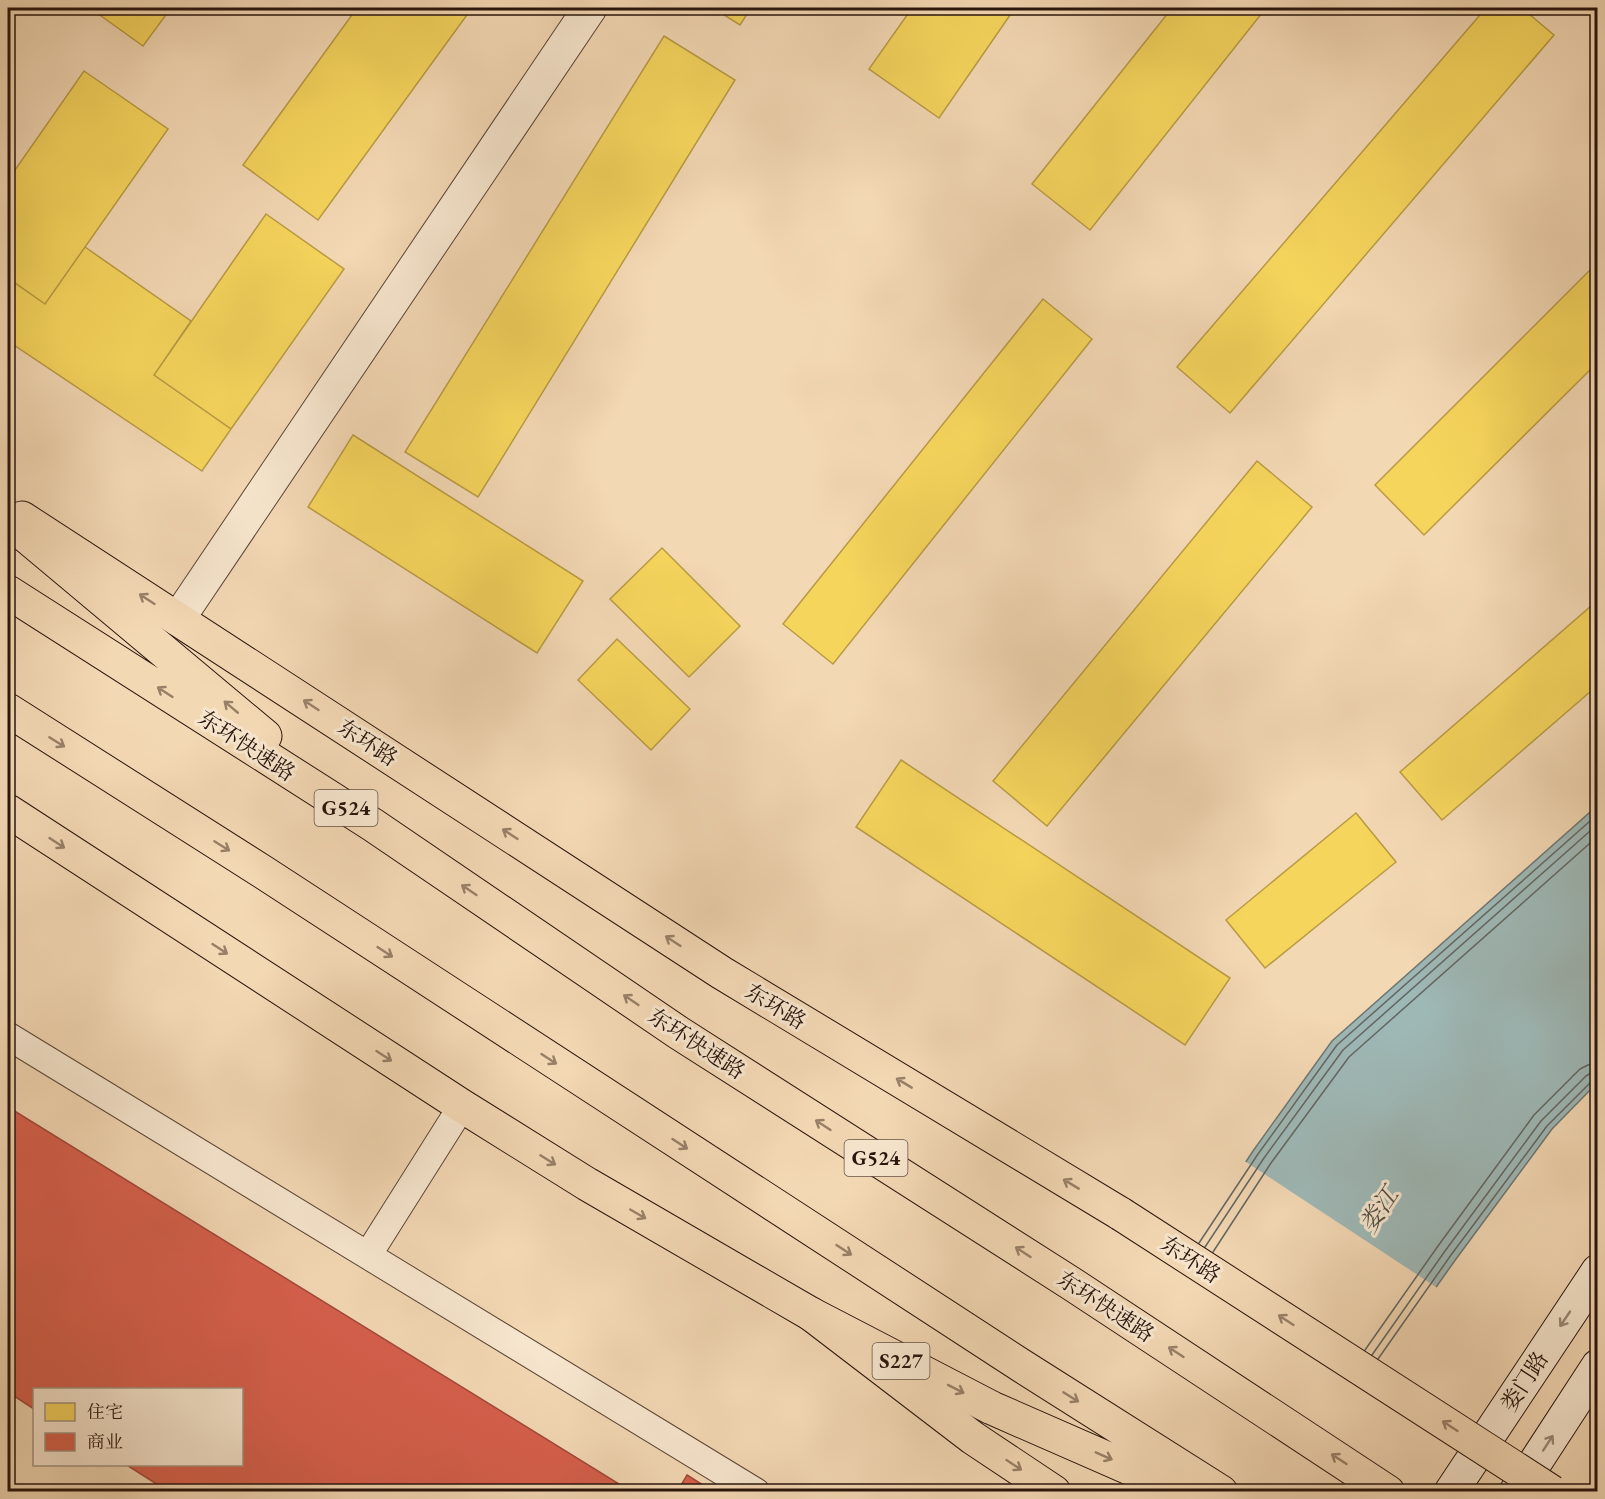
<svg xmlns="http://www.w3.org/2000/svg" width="1605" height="1499" font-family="'EB Garamond','Noto Serif SC',serif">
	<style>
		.water { fill: #9eb8b6; stroke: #6f7672; stroke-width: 1.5 }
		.pier { fill: #f3d8b4 }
		.homes { fill: #f6d55c; stroke: #b89b44; stroke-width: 1.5 }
		.shops { fill: #d6604d; stroke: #a2493a; stroke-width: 1.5 }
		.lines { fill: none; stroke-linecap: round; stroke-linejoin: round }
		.shore { stroke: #636661; stroke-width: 1.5 }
		.service-casing { stroke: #5b4536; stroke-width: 29 }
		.minor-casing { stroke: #5b4536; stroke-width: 35 }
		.secondary-casing { stroke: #28140c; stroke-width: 35 }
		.primary-casing { stroke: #28140c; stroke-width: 35 }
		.trunk-casing { stroke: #28140c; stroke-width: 35 }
		.service { stroke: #f7e6ce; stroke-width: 27 }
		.minor { stroke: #f7e6ce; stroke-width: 33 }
		.secondary { stroke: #f7e6ce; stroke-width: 33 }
		.primary { stroke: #f3d8b4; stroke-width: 33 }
		.trunk { stroke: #f3d8b4; stroke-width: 33 }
		.primary-bridge-casing { stroke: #28140c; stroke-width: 35; stroke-linecap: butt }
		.primary-bridge { stroke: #f3d8b4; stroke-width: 33 }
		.oneway { stroke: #988068 }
		.oneway2 { stroke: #9a8877 }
		.labels { text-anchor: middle; stroke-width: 6; stroke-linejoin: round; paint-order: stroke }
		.shield { fill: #f7e6ce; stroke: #665346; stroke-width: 1.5 }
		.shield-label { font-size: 21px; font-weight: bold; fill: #28140c }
		.street-label { font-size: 22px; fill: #28140c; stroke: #f7e6ce }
		.water-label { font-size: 24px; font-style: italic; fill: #514d48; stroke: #f7e6ce }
	</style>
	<rect width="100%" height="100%" fill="#f3d8b4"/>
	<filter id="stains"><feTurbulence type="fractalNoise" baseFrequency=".00333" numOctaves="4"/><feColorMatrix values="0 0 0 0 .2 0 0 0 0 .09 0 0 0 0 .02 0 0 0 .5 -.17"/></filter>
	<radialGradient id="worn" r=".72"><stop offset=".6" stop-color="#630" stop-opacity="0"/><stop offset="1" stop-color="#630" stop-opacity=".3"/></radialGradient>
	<!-- water -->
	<path class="water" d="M1597 806V1083L1552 1129 1456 1259 1292 1491 1027 1492 1253 1151 1332 1041Z"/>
	<!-- pier -->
	<path class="pier" d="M1243 1160 1439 1289 1295 1492H1024Z"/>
	<!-- homes -->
	<path class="homes" d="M90 8H171L143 46Z
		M357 8H472L318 220 243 165Z
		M713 8H751L740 25Z
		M912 8H1015L939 118 869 69Z
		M1172 8H1266L1090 230 1032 184Z
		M1486 8H1522L1554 35 1230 413 1177 367Z
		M664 36 735 80 478 497 405 452Z
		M84 71 168 129 45 304 8 278V180Z
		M266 214 344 269 231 429 154 375Z
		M85 247 191 321 154 375 231 429 202 471 8 341V278L45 304Z
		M1598 262V362L1424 535 1375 485Z
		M1043 299 1092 339 833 664 783 624Z
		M353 435 583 581 537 653 308 507Z
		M1257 461 1312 507 1047 826 993 781Z
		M662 548 740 626 689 677 610 599Z
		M1598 600V685L1442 820 1400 772Z
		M617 639 690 709 651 750 578 680Z
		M901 760 1230 978 1185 1045 856 827Z
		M1356 813 1396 862 1265 968 1226 920Z"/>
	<!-- shops -->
	<path class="shops" d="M8 1107 632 1492H169L125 1464H242V1390H34V1409L8 1392Z
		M687 1475 714 1492H677Z"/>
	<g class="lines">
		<!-- shore -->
		<path class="shore" d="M1199 1243 1258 1154 1337 1045 1598 814
			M1205 1247 1264 1158 1343 1050 1598 824
			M1213 1252 1271 1163 1349 1057 1598 836
			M1365 1350 1438 1246 1534 1115 1580 1069 1588 1065 1598 1063
			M1372 1355 1445 1251 1541 1121 1586 1076 1591 1073 1598 1072
			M1378 1359 1451 1255 1547 1126 1591 1082 1598 1080"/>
		<!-- service casing -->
		<g class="service-casing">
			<path id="service" d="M8 1036 756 1492
				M368 1255 462 1106"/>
		</g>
		<!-- minor casing -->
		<g class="minor-casing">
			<path id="minor" d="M178 619 590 8"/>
		</g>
		<!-- secondary casing -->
		<g class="secondary-casing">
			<path id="secondary" d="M1451 1492 1598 1271
				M1516 1492 1598 1366"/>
		</g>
		<!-- primary casing -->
		<g class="primary-casing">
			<path id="primary" d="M22 518 722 973 1121 1214
				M8 811 462 1106 587 1184 811 1314 973 1438 1054 1492"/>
		</g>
		<!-- trunk casing -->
		<g class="trunk-casing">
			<path id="trunk" d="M8 521 265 736
				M8 592 373 825 679 1033 1072 1284 1388 1492
				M8 710 263 872 1022 1366 1221 1492
				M811 1314 992 1408 1184 1492"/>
		</g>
		<!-- service -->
		<use href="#service" class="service"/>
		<!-- minor -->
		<use href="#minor" class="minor"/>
		<!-- secondary -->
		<use href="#secondary" class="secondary"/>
		<!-- primary -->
		<use href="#primary" class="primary"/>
		<!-- trunk -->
		<use href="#trunk" class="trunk"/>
		<!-- primary-bridge casing -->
		<g class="primary-bridge-casing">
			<path id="primary-bridge" d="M1121 1214 1552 1492"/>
		</g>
		<!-- primary-bridge -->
		<use href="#primary-bridge" class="primary-bridge"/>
	</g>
	<!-- one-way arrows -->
	<defs><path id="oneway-shaft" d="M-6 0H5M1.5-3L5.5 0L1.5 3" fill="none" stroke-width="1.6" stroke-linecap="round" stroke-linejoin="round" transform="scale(1.5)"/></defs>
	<g class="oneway">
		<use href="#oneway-shaft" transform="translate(147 599) rotate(-147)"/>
		<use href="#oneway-shaft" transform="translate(165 692) rotate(-147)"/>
		<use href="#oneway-shaft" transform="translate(311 705) rotate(-147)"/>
		<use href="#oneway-shaft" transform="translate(231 707) rotate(-140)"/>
		<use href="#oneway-shaft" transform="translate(57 742) rotate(32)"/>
		<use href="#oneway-shaft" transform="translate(510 834) rotate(-147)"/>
		<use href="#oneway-shaft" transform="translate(57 843) rotate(33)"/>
		<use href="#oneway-shaft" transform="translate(222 846) rotate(32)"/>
		<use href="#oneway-shaft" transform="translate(469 890) rotate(-146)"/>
		<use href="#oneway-shaft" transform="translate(673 941) rotate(-147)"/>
		<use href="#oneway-shaft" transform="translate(220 949) rotate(33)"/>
		<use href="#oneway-shaft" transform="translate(385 952) rotate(33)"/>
		<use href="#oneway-shaft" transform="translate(631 1000) rotate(-146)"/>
		<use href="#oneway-shaft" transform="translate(384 1056) rotate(33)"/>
		<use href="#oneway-shaft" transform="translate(549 1059) rotate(33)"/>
		<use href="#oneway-shaft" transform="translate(904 1083) rotate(-149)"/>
		<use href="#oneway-shaft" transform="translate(823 1125) rotate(-147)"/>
		<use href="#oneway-shaft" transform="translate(680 1144) rotate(33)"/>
		<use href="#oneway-shaft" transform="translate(548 1160) rotate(32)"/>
		<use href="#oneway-shaft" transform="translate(1071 1184) rotate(-149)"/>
		<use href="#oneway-shaft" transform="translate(638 1214) rotate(30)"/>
		<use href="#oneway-shaft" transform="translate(844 1250) rotate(33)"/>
		<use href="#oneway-shaft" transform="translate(1023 1252) rotate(-147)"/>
		<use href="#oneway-shaft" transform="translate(1286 1320) rotate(-147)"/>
		<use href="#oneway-shaft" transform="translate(1176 1352) rotate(-147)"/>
		<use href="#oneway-shaft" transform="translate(956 1389) rotate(27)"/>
		<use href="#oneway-shaft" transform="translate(1071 1397) rotate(32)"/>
		<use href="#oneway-shaft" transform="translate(1450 1426) rotate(-147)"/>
		<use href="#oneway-shaft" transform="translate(1104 1456) rotate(24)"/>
		<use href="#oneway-shaft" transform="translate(1339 1459) rotate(-147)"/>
		<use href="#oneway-shaft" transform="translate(1014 1465) rotate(33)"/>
	</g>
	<g class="oneway2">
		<use href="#oneway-shaft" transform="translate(1565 1319) rotate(124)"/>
		<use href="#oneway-shaft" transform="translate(1548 1443) rotate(-57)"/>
	</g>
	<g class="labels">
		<!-- shield labels -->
		<g class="shield">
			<rect x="314.5" y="790" width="63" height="36" rx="4.5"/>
			<rect x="844.5" y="1140" width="63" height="36" rx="4.5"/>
			<rect x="872.5" y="1343" width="57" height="36" rx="4.5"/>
		</g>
		<g class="shield-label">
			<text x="346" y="815">G524</text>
			<text x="876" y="1165">G524</text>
			<text x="901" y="1368">S227</text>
		</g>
		<!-- street labels -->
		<g class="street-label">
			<text transform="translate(368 742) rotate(33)" y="8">东环路</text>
			<text transform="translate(247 745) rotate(33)" y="8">东环快速路</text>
			<text transform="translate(776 1006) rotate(31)" y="8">东环路</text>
			<text transform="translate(697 1043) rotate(33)" y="8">东环快速路</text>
			<text transform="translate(1191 1259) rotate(33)" y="8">东环路</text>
			<text transform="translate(1106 1306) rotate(33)" y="8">东环快速路</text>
			<text transform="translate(1524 1381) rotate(-57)" y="8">娄门路</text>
		</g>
		<!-- water labels -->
		<g class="water-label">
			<text transform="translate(1379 1210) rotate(-56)" y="8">娄江</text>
		</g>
	</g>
	<!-- margin -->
	<rect width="1605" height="1499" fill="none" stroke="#f3d8b4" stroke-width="30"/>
	<rect x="9" y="9" width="1587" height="1481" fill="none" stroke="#28140c" stroke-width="3"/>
	<rect x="15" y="15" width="1575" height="1469" fill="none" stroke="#28140c" stroke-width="1.5"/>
	<!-- legend -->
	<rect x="33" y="1388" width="210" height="78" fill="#f7e6ce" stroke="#a49280" stroke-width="1.5"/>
	<rect x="45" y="1403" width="30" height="18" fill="#f6d55c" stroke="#a49280" stroke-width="1.5"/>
	<text x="87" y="1418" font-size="18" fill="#28140c">住宅</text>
	<rect x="45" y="1433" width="30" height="18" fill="#d6604d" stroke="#a49280" stroke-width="1.5"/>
	<text x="87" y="1448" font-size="18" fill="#28140c">商业</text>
	<rect width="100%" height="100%" filter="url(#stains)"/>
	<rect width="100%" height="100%" fill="url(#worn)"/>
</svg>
